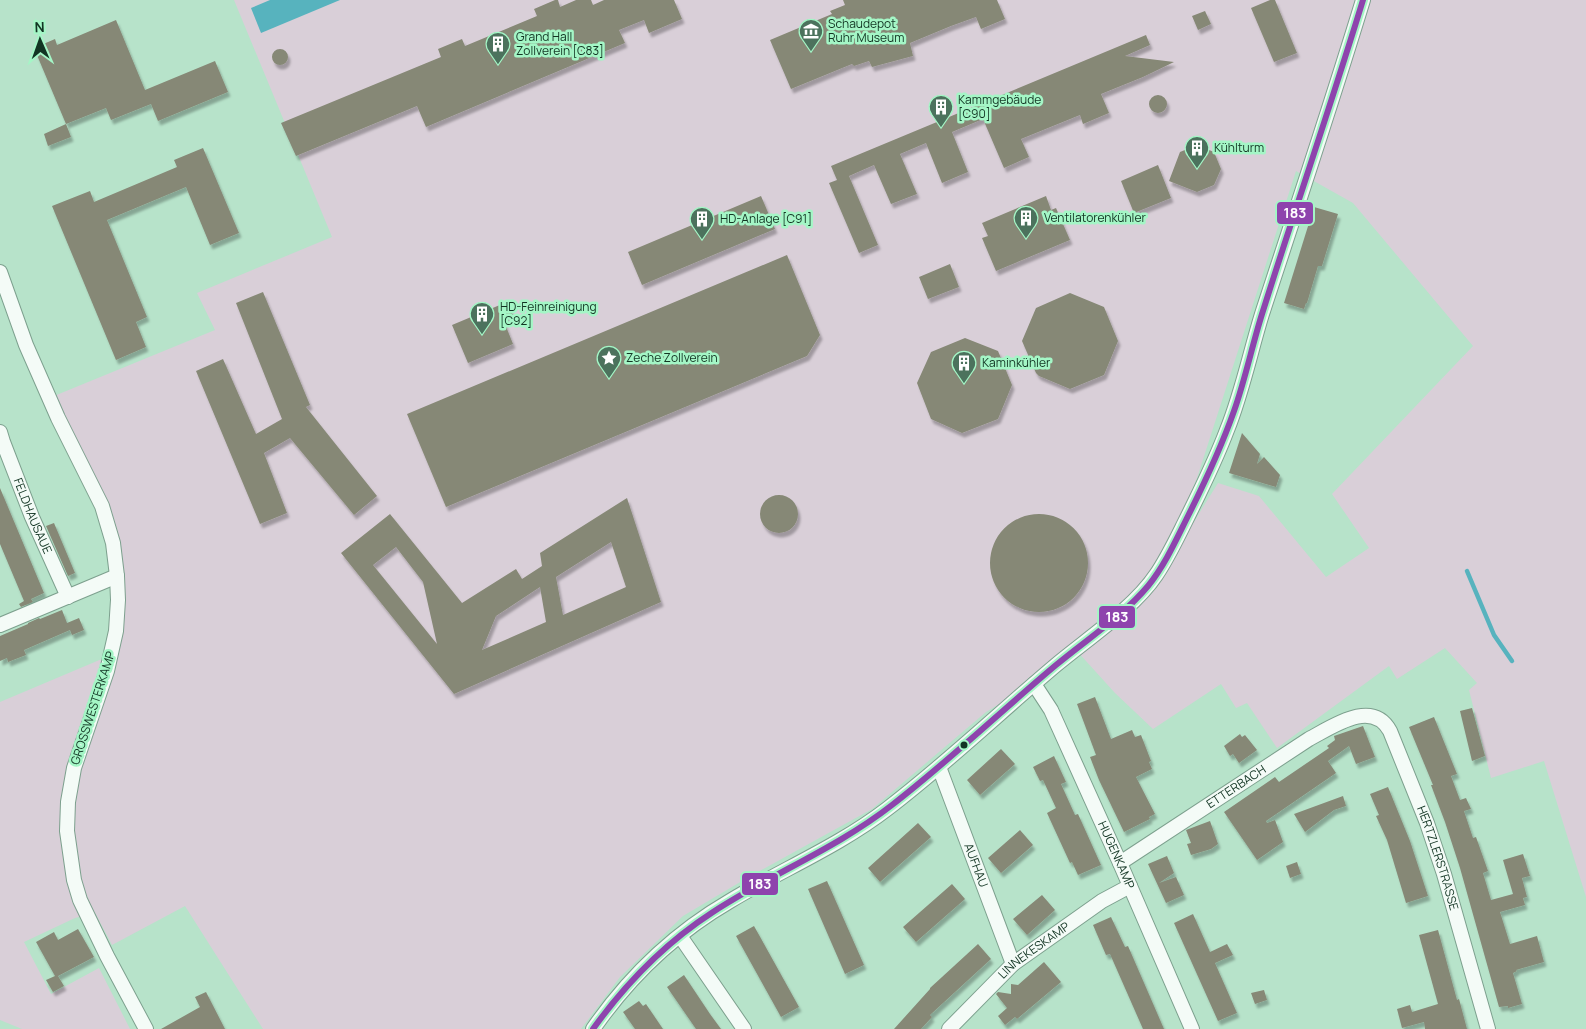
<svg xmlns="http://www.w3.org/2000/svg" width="1586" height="1029" font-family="Manrope,sans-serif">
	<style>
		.green { fill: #d9cfd8 }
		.water { fill: #57b3be }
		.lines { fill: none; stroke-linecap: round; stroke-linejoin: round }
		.stream { stroke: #57b3be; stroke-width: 4.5 }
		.building { fill: #868876; fill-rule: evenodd; filter: url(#shadow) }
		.minor-casing { stroke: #7da08e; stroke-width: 16 }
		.minor { stroke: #f4fbf7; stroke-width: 14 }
		.bus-1-casing { stroke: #a4f6c6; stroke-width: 10 }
		.bus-1 { stroke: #8e44ad; stroke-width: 6 }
		.bus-dot { fill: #123523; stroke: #a4f6c6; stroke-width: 2 }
		.labels { text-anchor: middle; stroke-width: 5; stroke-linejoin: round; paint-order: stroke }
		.poi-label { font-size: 12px; fill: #123523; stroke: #a4f6c6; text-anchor: start }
		.street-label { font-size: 12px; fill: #123523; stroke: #a4f6c6 }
		.line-badge { stroke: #a4f6c6; stroke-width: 2 }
		.badge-label { font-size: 14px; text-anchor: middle; font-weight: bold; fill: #fff }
	</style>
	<defs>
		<filter id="shadow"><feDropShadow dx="2.5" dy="4.5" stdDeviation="1" flood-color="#0004"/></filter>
	</defs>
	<rect width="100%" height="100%" fill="#b7e3ca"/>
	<!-- green -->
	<path class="green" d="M234 0H1586V897L1544 761 1491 778 1469 690 1477 683 1445 648 1397 679 1389 666 1277 748 1247 703 1236 708 1221 684 1153 729 1115 693 1076 650 1123 614 1187 533 1218 483 1259 496 1326 577 1369 548 1332 494 1473 346 1353 203 1296 171 1197 478 1176 528 1150 572 1137 591 1034 683 986 712 872 809 747 878 683 916 620 977 581 1029H263L185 906 112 945 95 913 75 918 24 942 51 994 99 968 130 1029H22L0 1020V702L116 653 115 544 54 396 215 330 197 293 332 237Z"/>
	<!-- water -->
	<path class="water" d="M270 0H340L261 33 251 8Z"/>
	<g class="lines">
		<!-- stream -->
		<path class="stream" d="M1467 571 1494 635 1512 661"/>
	</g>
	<!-- building -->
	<path class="building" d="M555 0H558L560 7 576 0H591L593 5 604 0H674L682 19 649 33 644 20 619 30 625 43 426 127 417 106 296 156 281 123 441 57 438 49 462 39 465 46 537 16 534 9Z
		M843 0H997L1005 19 981 29 976 17 951 26 910 43 913 56 872 67 869 61 854 66 852 64 791 89 770 40 832 14 830 11 845 5Z
		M1270 0H1275L1297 53 1274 62 1251 8Z
		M1205 11 1211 24 1198 30 1192 16Z
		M116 20 145 90 215 61 228 92 158 121 151 104 111 120 106 108 66 124 34 48 55 39 57 45Z
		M1146 35 1150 45 1125 56 1174 62 1143 77 1101 94 1109 113 1083 124 1080 115 1021 139 1029 157 1004 168 983 119 952 132 968 172 942 183 926 143 900 154 917 194 891 204 874 165 849 176 878 245 859 253 829 183 837 180 831 166Z
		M272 57a8 8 0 1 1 16 0a8 8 0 1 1-16 0Z
		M1149 104a9 9 0 1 1 18 0a9 9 0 1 1-18 0Z
		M66 124 71 137 48 146 44 134Z
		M1197 145 1214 152 1221 169 1214 185 1197 192 1169 181 1180 152Z
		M203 148 239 233 210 245 186 187 107 220 147 317 136 322 146 347 116 360 52 206 90 191 94 202 177 167 174 160Z
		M1158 165 1171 198 1134 213 1121 181Z
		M761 196 775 229 642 285 628 252Z
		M1046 196 1051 210 1056 208 1070 240 996 271 982 238 988 236 982 223Z
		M1314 207 1338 214 1322 266H1318L1307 303H1306L1304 309 1284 303Z
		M787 255 820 335 807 356 446 507 407 414Z
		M950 264 959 287 928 299 919 277Z
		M263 292 310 405 306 407 377 496 354 515 290 438 264 453 287 513 260 524 196 371 223 359 256 434 282 419 236 303Z
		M1070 293 1104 307 1118 341 1104 375 1070 389 1039 376 1036 373 1022 341 1036 308Z
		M507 302 513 315 503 319 513 344 468 363 452 325Z
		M965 338 998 351 1012 385 998 419 962 433 931 419 917 383 931 352Z
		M1242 433 1260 454 1257 464 1264 457 1280 475 1276 487 1229 473Z
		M0 488 44 593 31 599 33 602 21 607 19 604 24 601 0 544Z
		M760 514a19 19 0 1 1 38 0a19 19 0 1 1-38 0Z
		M627 498 661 602 454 694 341 553 390 514 462 603 516 569 522 579 542 566 540 553ZM611 542 626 587 563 615 556 577ZM396 547 423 582 437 644 373 565ZM540 587 546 622 482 650 496 616Z
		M990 563a49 49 0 1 1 98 0a49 49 0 1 1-98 0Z
		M54 523 75 573 68 576 46 526Z
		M62 610 67 623 79 618 84 630 72 635 70 630 24 650 26 655 8 662 7 658 0 661V636L28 624V623L39 618 40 619Z
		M1095 697 1111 739 1132 730 1135 737 1141 735 1151 761 1149 762 1152 769 1136 777 1155 814 1149 817 1150 819 1124 832 1099 780 1090 757 1096 755 1077 704Z
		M1472 708 1485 756 1472 761 1460 711Z
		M1434 717 1457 774 1451 776 1460 800 1466 798 1471 809 1464 811 1473 838 1476 837 1488 871 1483 873 1491 900 1513 894 1503 860 1523 854 1530 876 1522 878 1527 897 1523 898 1525 905 1500 912 1510 944 1537 936 1544 962 1516 970 1517 971 1513 973 1522 1004 1508 1008V1006L1499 1007 1460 868 1445 822 1431 785H1433L1409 727Z
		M1363 726 1375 757 1356 764 1349 746 1328 761 1336 773 1266 821 1267 823 1275 820 1283 842 1257 860 1224 812 1275 777 1279 782 1329 748 1327 746 1335 740 1334 736Z
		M1240 734 1242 737 1245 735 1257 750 1239 763 1233 754 1230 756 1224 746Z
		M1001 749 1015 764 980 795 967 780Z
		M1054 756 1066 782 1061 784 1075 815 1078 814 1101 865 1078 875 1072 862 1070 863 1047 813 1056 808 1043 780 1040 781 1033 767Z
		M1388 787 1410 841 1428 896 1406 903 1387 840 1376 816 1379 815 1370 794Z
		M1343 796 1346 806 1334 810 1305 832 1294 814Z
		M1210 821 1218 844 1211 849 1191 855 1187 844 1191 843 1186 830Z
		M918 823 931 837 880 882 868 868Z
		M1020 830 1033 845 1001 873 988 858Z
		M1167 856 1174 873 1159 883 1176 877 1184 895 1166 903 1148 864Z
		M1297 862 1301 874 1290 878 1286 866Z
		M827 881 864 965 845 974 808 889Z
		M952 884 965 899 916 942 903 927Z
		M1042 895 1055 910 1027 935 1013 919Z
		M1193 914 1210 952 1227 944 1233 955 1215 963 1237 1013 1218 1021 1174 923Z
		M1111 917 1125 947 1128 946 1164 1029H1143L1110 954 1106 955 1093 925Z
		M754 926 799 1007 781 1017 736 936Z
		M78 929 94 957 58 976 64 986 53 992 46 980 55 976 36 942 54 932 58 940Z
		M1438 930 1457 1000 1459 999 1467 1029H1425L1424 1022 1402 1028 1397 1009 1410 1005 1412 1012 1438 1004 1419 935Z
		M978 944 991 959 930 1015 932 1017 921 1029H894L930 989V988Z
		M1044 962 1061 982 1017 1019 1015 1017 1005 1025 998 1016 1007 1008 996 994 998 992 1011 994V984L1018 985Z
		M684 975 710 1014 721 1029H696L667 987Z
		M1264 990 1267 1000 1255 1004 1251 993Z
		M206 992 225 1029H161L200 1007 195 997Z
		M639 1001 643 1006 646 1004 663 1029H635L623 1012Z"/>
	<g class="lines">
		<!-- minor casing -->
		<g class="minor-casing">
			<g id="minor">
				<path d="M0 272 26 345 58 418 102 506 113 543 117 576 118 600 116 631 107 671 74 768 68 802 67 831 74 880 80 900 107 956 146 1029"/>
				<path id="s1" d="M0 432 3 442 32 517 68 597"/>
				<path d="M0 625 117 576"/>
				<path id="s2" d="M1034 684 1051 710 1120 863 1192 1029"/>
				<path id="s3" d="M939 767 1013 964"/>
				<path id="s4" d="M1120 863 1309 739C1332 727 1372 698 1390 731L1427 823 1444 874 1488 1029"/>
				<path d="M680 936 744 1029"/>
				<path d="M593 1029C629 977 675 933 730 901 781 870 839 846 887 809 946 764 999 713 1056 665 1087 639 1134 608 1156 575 1167 559 1176 540 1185 522 1200 492 1215 462 1227 430 1242 393 1250 353 1262 314 1296 210 1331 105 1363 0"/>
				<path id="s5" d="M949 1029 1013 964 1102 901 1130 886"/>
			</g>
		</g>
		<!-- minor -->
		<use href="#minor" class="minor"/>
		<!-- bus-1 casing -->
		<g class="bus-1-casing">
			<path id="bus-1" d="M593 1029C626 983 665 943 713 912 771 874 837 848 892 805 949 761 1001 711 1056 665 1087 639 1122 617 1148 586 1165 565 1176 540 1188 516 1205 482 1221 448 1234 411 1245 380 1252 346 1262 314 1295 209 1331 105 1363 0"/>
		</g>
		<!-- bus-1 -->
		<use href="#bus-1" class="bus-1"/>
	</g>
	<!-- icons -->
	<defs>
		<g id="museum-pin" transform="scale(1.25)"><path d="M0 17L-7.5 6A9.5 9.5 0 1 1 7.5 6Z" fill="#4c725d" stroke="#a4f6c6"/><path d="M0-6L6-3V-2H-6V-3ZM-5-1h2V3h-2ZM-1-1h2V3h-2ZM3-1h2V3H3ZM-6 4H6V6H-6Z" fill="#fff"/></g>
		<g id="building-pin" transform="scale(1.25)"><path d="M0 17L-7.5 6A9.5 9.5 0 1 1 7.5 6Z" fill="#4c725d" stroke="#a4f6c6"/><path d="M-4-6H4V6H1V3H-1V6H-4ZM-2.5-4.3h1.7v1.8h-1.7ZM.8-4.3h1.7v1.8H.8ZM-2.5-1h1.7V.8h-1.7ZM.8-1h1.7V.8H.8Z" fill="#fff"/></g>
		<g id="sight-pin" transform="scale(1.25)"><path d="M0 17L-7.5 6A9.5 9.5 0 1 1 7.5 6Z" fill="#4c725d" stroke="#a4f6c6"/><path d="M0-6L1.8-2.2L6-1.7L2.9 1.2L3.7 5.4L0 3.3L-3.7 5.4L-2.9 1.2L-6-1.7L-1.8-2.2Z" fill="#fff"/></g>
	</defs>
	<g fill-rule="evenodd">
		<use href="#museum-pin" x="811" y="31"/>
		<use href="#building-pin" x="498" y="44"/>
		<use href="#building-pin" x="941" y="107"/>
		<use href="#building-pin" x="1197" y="148"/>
		<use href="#building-pin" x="1026" y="218"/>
		<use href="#building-pin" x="702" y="219"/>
		<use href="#building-pin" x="482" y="314"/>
		<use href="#sight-pin" x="609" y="358"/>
		<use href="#building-pin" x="964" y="363"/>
	</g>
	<!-- markers -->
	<circle class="bus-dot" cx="964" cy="745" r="4.5"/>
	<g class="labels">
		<!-- poi labels -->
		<g class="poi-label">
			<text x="828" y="28">Schaudepot<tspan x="828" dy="14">Ruhr Museum</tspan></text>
			<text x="516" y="41">Grand Hall<tspan x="516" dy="14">Zollverein [C83]</tspan></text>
			<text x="958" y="104">Kammgebäude<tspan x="958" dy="14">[C90]</tspan></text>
			<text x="1214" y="152">Kühlturm</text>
			<text x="1044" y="222">Ventilatorenkühler</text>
			<text x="720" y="223">HD-Anlage [C91]</text>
			<text x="500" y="311">HD-Feinreinigung<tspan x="500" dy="14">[C92]</tspan></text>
			<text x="626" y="362">Zeche Zollverein</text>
			<text x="982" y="367">Kaminkühler</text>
		</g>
		<!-- street labels -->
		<g class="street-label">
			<text dy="4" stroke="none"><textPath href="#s1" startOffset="90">FELDHAUSAUE</textPath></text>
			<text transform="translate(93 708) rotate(-72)" y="4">GROSSWESTERKAMP</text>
			<text dy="4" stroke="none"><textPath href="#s4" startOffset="139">ETTERBACH</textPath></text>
			<text dy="4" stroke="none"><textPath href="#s2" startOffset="190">HUGENKAMP</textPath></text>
			<text dy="4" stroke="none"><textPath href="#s4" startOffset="454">HERTZLERSTRASSE</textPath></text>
			<text dy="4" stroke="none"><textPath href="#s3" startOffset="105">AUFHAU</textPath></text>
			<text dy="4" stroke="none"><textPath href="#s5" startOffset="116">LINNEKESKAMP</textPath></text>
		</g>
	</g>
	<g class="line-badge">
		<rect x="1276" y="201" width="38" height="24" rx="5" fill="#8e44ad"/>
		<rect x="1098" y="605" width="38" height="24" rx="5" fill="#8e44ad"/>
		<rect x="741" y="872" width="38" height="24" rx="5" fill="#8e44ad"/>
	</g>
	<g class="badge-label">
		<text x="1295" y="218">183</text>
		<text x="1117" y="622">183</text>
		<text x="760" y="889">183</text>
	</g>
	<!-- north arrow -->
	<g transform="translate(40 40) rotate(358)" stroke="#a4f6c6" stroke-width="4" paint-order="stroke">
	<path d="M0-4L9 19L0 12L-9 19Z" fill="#123523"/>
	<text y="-8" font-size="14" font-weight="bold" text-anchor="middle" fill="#123523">N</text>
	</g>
</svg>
